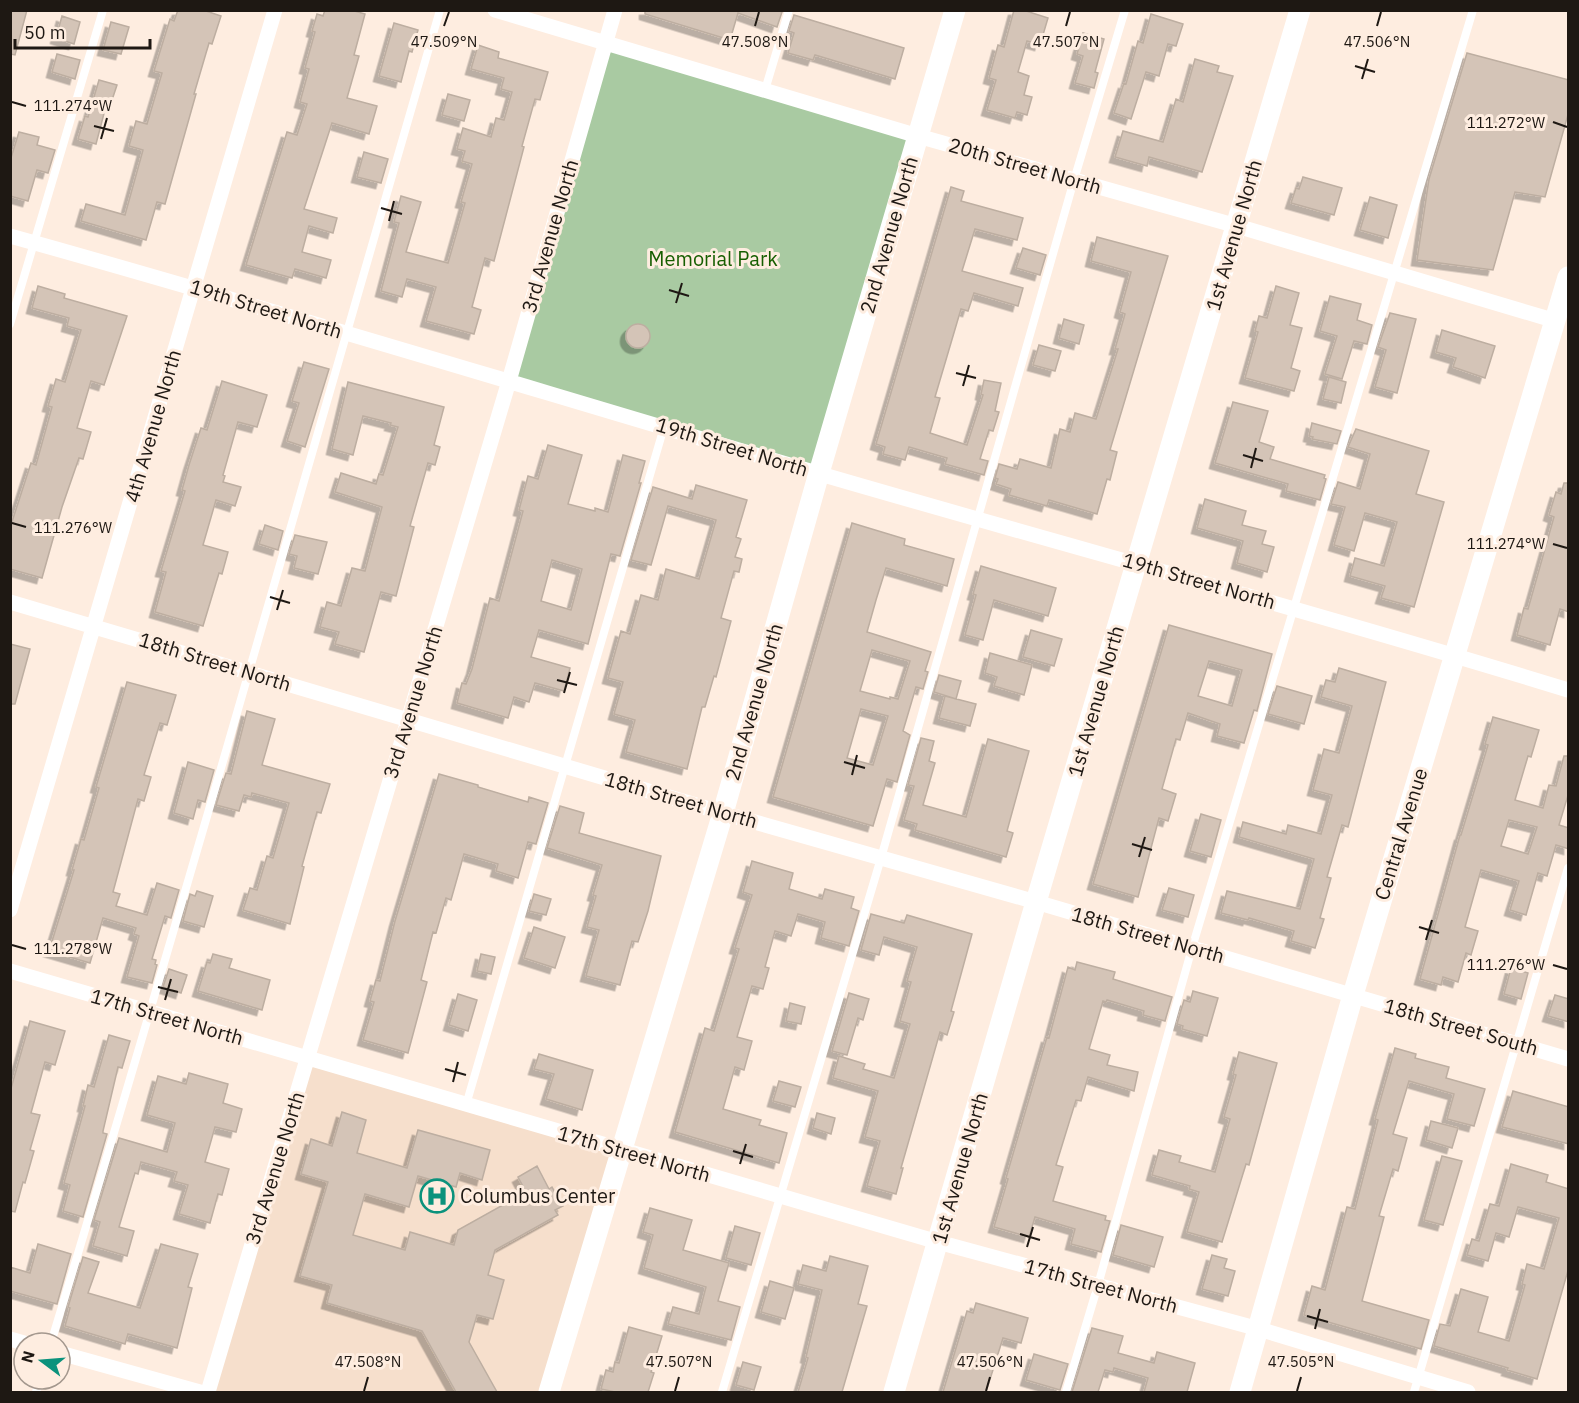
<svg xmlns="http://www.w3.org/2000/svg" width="1579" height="1403" font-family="'IBM Plex Sans',sans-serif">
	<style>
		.built { fill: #f6dfcc }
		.green { fill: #a9caa2 }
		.building { fill: #d4c4b7; stroke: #bdaea1; stroke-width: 1.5; fill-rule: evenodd; filter: url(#shadow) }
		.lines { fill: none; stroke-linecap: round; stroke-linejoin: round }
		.lane { stroke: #fff; stroke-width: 8 }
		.street { stroke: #fff; stroke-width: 15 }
		.secondary { stroke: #fff; stroke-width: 21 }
		.ticks { fill: none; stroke: #1e1813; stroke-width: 2 }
		.labels { text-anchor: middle; stroke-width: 6; stroke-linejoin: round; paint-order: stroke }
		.street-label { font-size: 20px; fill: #1e1813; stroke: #feede0 }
		.park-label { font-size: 20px; fill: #165e00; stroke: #feede0 }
		.poi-label { font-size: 20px; fill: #1e1813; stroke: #feede0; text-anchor: start }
		.ticks-label { font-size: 15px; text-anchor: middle; fill: #1e1813; stroke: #feede0; stroke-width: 6; stroke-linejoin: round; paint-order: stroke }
	</style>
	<defs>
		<filter id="shadow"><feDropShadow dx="-5.5" dy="5.5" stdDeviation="0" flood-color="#0004"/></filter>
	</defs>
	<rect width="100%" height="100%" fill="#feede0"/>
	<!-- built -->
	<path class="built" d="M308 1057 620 1150 549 1392H208Z"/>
	<!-- green -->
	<path class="green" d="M605 43 918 136 819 473 509 381Z"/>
	<!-- building -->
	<path class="building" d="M10 10H27L15 55 10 54Z
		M178 10H203L221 16 212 44 209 43 194 94H196L165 204 157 202 146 240 81 221 86 204 125 215 143 150 129 146 136 121 147 124 162 73 154 71 170 19 174 21Z
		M325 10H351L365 14 354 55 359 56 347 98 377 106 369 134 332 123 304 209 337 218 333 233 309 226 302 252 331 260 326 278 295 269 292 278 246 265 287 132 297 135 307 104 300 102 309 69 305 68 315 32 312 31 317 14 323 16Z
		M645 10H777L782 12 777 27 738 13 730 40 645 14Z
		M1014 10H1023L1048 18 1040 45 1027 41 1018 72 1029 76 1024 95 1032 97 1027 115 1017 112 1015 118 987 110 996 80 989 78 998 45 1004 47Z
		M1151 14 1183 24 1176 46 1168 44 1159 76 1146 72 1131 119 1114 113 1124 83 1126 84 1138 41 1143 43Z
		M794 15 904 48 895 79 815 55 813 60 788 53 794 33 789 31Z
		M62 16 80 22 74 44 56 38Z
		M111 22 129 27 121 54 103 50Z
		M394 23 418 30 412 52 409 51 401 82 379 76Z
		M1083 33 1104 39 1095 72 1098 73 1094 88 1075 83 1083 56 1077 54Z
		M478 45 499 52 498 58 548 72 540 100 535 99 522 146 524 147 494 261 485 258 472 307 481 310 474 334 426 321 436 287 407 279 402 297 381 291 399 223 394 222 401 196 421 202 406 252 448 263 465 203 461 202 472 164 462 161 465 151 457 149 463 128 491 137 496 118 504 120 512 92 501 89 504 78 471 69Z
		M1467 53 1569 80V111L1545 197 1515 192 1493 270 1417 260 1429 179Z
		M57 54 80 60 75 79 52 72Z
		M1195 59 1219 66 1217 72 1233 76 1202 172 1149 157 1147 166 1115 157 1123 131 1163 142 1176 99 1183 102Z
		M99 80 117 85 111 103 107 102 96 144 78 139 85 116 88 117Z
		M448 94 470 100 464 121 442 115Z
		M19 132 39 137 37 145 55 150 48 173 37 170 28 201 10 196V161Z
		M364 152 388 159 381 183 357 177Z
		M1303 177 1342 188 1334 215 1291 203 1296 188 1299 189Z
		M951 187 964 191 961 201 1023 218 1017 240 975 229 962 271 1023 288 1018 306 974 293 968 311 961 309 935 397 940 398 930 433 967 445 983 395 981 394 984 380 1001 383 995 411 999 412 993 431 989 430 980 459 988 461 984 475 945 464 947 458 909 447 905 460 883 454 885 447 876 444Z
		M1370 197 1397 205 1388 238 1360 230Z
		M1097 237 1168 256 1110 450 1117 452 1110 480 1107 479 1097 514 1049 500 1047 506 1009 495 1011 489 996 484 998 479 995 478 999 464 1017 469 1020 459 1051 468 1060 429 1070 432 1075 413 1096 419 1118 349H1115L1125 314 1120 312 1131 272 1091 261Z
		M1023 248 1046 255 1040 275 1016 268Z
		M38 286 65 294 64 298 127 316 104 385 91 381 77 428 91 432 83 459 79 458 62 507 42 578 10 569V528L31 463 36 465 52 407 48 406 56 379 65 382 81 330 67 326 69 318 32 308Z
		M1276 286 1299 293 1290 325 1302 328 1291 368 1300 371 1294 391 1245 378 1258 332 1255 331 1259 316 1267 318Z
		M1330 296 1361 304 1357 320 1372 325 1367 344 1354 341 1342 379 1325 374 1337 336 1320 331Z
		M1390 313 1416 319 1397 393 1375 387 1386 350 1378 347Z
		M1064 319 1084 325 1079 344 1059 338Z
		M626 336a12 12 0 1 1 24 0a12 12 0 1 1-24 0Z
		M1442 330 1495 346 1485 378 1453 367 1456 358 1436 352Z
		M1039 345 1061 351 1055 371 1033 365Z
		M304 362 329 369 305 447 287 441 299 403 292 401Z
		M1329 377 1346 382 1341 403 1323 399Z
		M222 381 267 395 257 427 238 422 223 475 225 476 223 482 241 487 235 506 216 500 203 545 228 552 222 574 219 573 203 626 155 612 166 572 161 571 185 491 182 490 189 465 201 428 207 430Z
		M348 382 444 407 434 445 440 447 435 465 428 463 410 526 414 527 396 596 381 592 364 652 335 644 339 632 320 627 327 602 341 606 352 568 365 571 382 507 335 492 341 473 376 484 379 474 383 475 398 427 390 425 391 423 363 416 353 455 332 449Z
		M1233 402 1268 411 1259 442 1274 447 1270 459 1325 475 1324 478 1326 479 1320 500 1286 491 1288 484 1215 463Z
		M1312 423 1341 431 1337 444 1312 439 1313 437 1309 436Z
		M1356 429 1429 451 1416 494 1444 502 1414 607 1381 598 1385 586 1350 576 1355 558 1384 566 1397 522 1365 513 1354 551 1334 545 1345 507 1331 504 1338 482 1360 489 1370 454 1348 447Z
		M548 445 582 455 568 504 595 511V508L608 512 623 455 645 461 639 483H641L620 556 611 554 588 644 539 630 531 657 570 668 564 691 535 683 529 702 514 697 508 718 457 703 462 683 466 684 472 669 490 598 499 601 523 511 519 510 528 476 538 479ZM552 560 582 569 571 610 541 601Z
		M1564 483H1569V612L1560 609 1550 645 1517 635 1524 608 1528 609 1554 517 1549 515 1556 492 1561 494Z
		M696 485 747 500 736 537 741 539 735 557 742 559 739 572 734 571 721 618 731 621 716 677 714 676 705 707H702L687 769 626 752 635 720 614 714 623 682 608 678 621 631 630 634 641 595 658 600 666 569 699 579 716 520 668 506 651 565 631 560 653 487 692 499Z
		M1205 499 1246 511 1242 525 1266 531 1262 544 1274 547 1267 572 1237 563 1243 541 1197 528Z
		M852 523 905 539 904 545 954 559 947 586 886 568 876 600 867 632 931 652 925 671 928 672 923 689 916 687 903 731 910 735 897 782 887 779 873 826 773 797ZM872 650 910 661 898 699 890 697V699L860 691ZM861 709 888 716 873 765 847 758Z
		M265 525 283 531 278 550 259 544Z
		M295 535 327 542 318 574 294 568 297 556 289 554Z
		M981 566 1056 588 1048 616 994 600 983 640 965 635 976 595 973 594Z
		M1169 625 1272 654 1257 711 1254 710 1244 743 1217 736 1220 724 1188 713 1180 740 1176 739 1162 789 1176 794 1168 821 1159 818 1138 897 1093 884ZM1209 661 1242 670 1232 706 1198 696Z
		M1031 630 1062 639 1054 666 1023 657Z
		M10 644 30 649 15 704H10Z
		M990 653 1032 665 1024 695 994 686 997 677 985 673Z
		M1339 668 1386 682 1348 827 1342 825 1327 877 1331 878 1320 918 1324 919 1315 948 1291 941 1294 931 1249 918 1248 920 1221 913 1227 891 1300 909 1314 859 1239 837 1243 822 1286 834 1288 825 1321 834 1332 795 1313 790 1324 749 1339 753 1352 706 1321 697 1326 680 1335 682Z
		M939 675 961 681 956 699 934 692Z
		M127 682 176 695 167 725 160 723 144 775 151 777 144 801 138 799 113 892 120 894 116 906 147 915 157 883 179 890 171 918 165 916 152 959 156 960 155 964 157 965 152 983 127 977 139 936 134 934 136 928 103 918 90 963 49 951 74 870H72L81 839 84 840 99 788 96 787Z
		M1277 686 1312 696 1304 724 1268 714Z
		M945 696 976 704 970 726 939 718Z
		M247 711 275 719 262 765 330 784 321 813 317 812 302 866 304 867 290 924 243 910 250 888 257 890 267 856 273 858 289 803 252 793 251 797 244 795 239 811 216 805 226 773 231 774Z
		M1493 717 1539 730 1531 757 1528 756 1515 800 1543 808 1549 785 1556 786 1564 756H1569V792L1559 825 1569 828V849L1556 845 1547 876 1538 873 1526 915 1510 910 1519 881 1481 870 1465 927 1478 931 1471 955 1466 953 1458 982 1443 977 1441 985 1420 979 1460 835H1461L1488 745 1485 744ZM1509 820 1537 827 1528 854 1501 846Z
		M921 738 934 741 929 761 935 763 923 805 966 817 988 739 1029 751 1007 831 1013 833 1006 857 915 830 917 824 904 820 914 786 908 785Z
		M188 762 214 770 205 802 198 800 193 819 174 813Z
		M439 774 478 785V787L528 802 529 797 548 803 536 844 528 842 518 878 496 871 498 864 464 854 451 900 446 898 436 933 433 932 421 980 427 982 408 1053 363 1040 374 1002 370 1001 376 980 380 981 395 921Z
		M560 806 584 813 579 833 661 856 648 911 638 942 632 941 620 985 586 976 599 930 587 927 596 896 593 895 602 865 547 848Z
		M1201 814 1221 820 1211 857 1190 851Z
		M752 861 793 873 789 889 822 899 825 889 854 897 851 908 859 911 849 946 821 938 825 922 798 914 791 936 775 931 765 967 769 968 763 989 752 986 737 1037 752 1041 744 1070 735 1067 723 1109 761 1120 759 1125 787 1133 779 1163 675 1132 705 1028 714 1031 739 949 735 948 752 895 743 892Z
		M1169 888 1194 895 1188 917 1162 910Z
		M197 891 213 896 204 927 183 921 190 894 195 896Z
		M534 894 551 899 546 915 529 911Z
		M871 914 904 923 907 915 972 934 951 1011 954 1012 947 1035 940 1032 901 1168H903L896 1194 867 1186 880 1141 865 1137 878 1091 833 1078 839 1056 865 1064 863 1069 894 1078 910 1024 900 1021 911 982 907 981 917 947 884 937 879 955 861 950Z
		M534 927 565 937 555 968 524 958Z
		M213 954 232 959 229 968 270 980 262 1010 198 991 207 962 210 963Z
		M481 954 495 957 491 974 477 971Z
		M1077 962 1115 972 1113 979 1172 997 1165 1021 1143 1015 1144 1011 1107 1000 1106 1002 1103 1001 1089 1049 1110 1055 1107 1065 1138 1072 1134 1091 1088 1077 1081 1101 1076 1100 1056 1165 1063 1167 1053 1201 1106 1216 1105 1220 1110 1221 1101 1252 1071 1244 1075 1229 1035 1217 1029 1237 994 1227 1008 1179 1006 1178 1047 1037 1049 1038 1068 967 1075 970Z
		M1511 968 1528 973 1521 999 1504 994Z
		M169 969 187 975 181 993 163 987Z
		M1193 991 1218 998 1207 1036 1182 1029 1183 1026 1177 1024 1184 1000 1190 1002Z
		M849 993 869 999 863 1020 858 1018 847 1055 832 1051Z
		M458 994 477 1000 468 1031 449 1025Z
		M1555 995 1569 999V1022L1548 1016Z
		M790 1003 805 1007 801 1024 786 1021Z
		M30 1021 65 1031 55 1065 45 1062 31 1113 40 1115 30 1150 34 1151 25 1183 23 1182 15 1212 10 1211V1092Z
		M109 1035 130 1041 122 1068 118 1067 103 1131V1133L107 1134 83 1217 63 1211 70 1185 64 1183 85 1106H83L88 1085 94 1087Z
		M1395 1048 1416 1054 1415 1058 1449 1067 1446 1078 1485 1089 1474 1126 1447 1119 1454 1094 1409 1081 1393 1134 1407 1138 1398 1171 1393 1169 1379 1216 1384 1217 1362 1301 1429 1320 1421 1349 1304 1315 1312 1286 1325 1290 1347 1207 1355 1209 1378 1120 1375 1119Z
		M1239 1052 1277 1063 1249 1165 1246 1164 1222 1242 1187 1232 1199 1192 1189 1189 1190 1186 1152 1175 1159 1150 1181 1156 1179 1162 1215 1172 1230 1119 1224 1117 1236 1075 1233 1074Z
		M539 1054 593 1070 582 1110 546 1099 554 1074 534 1069Z
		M189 1073 228 1084 223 1103 242 1109 236 1132 215 1127 205 1162 229 1169 222 1195 218 1194 210 1223 179 1214 188 1185 174 1181 177 1172 141 1162 138 1174 135 1173 119 1227 134 1231 127 1256 93 1246 100 1222 94 1220 119 1138 167 1152 175 1123 147 1115 158 1076 186 1084Z
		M779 1081 801 1087 795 1107 773 1101Z
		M1513 1091 1569 1107V1144L1502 1127Z
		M342 1112 366 1120 357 1153 407 1168 418 1130 490 1150 482 1180 460 1173 456 1187 418 1176 409 1207 365 1194 353 1235 405 1250 410 1232 454 1245 458 1230 526 1192 518 1177 537 1166 549 1189 552 1187 563 1206 555 1210 558 1215 495 1250 488 1275 504 1280 493 1319 477 1315 469 1342 497 1392H456L422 1331 327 1303 332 1285 300 1276 328 1182 301 1174 311 1139 332 1146Z
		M817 1113 835 1118 831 1134 813 1128Z
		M1431 1121 1458 1128 1452 1148 1426 1140Z
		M1442 1156 1462 1161 1443 1225 1424 1220Z
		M1511 1164 1548 1175 1546 1182 1569 1189V1267L1537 1379 1507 1370 1508 1368 1434 1346 1440 1324 1450 1326 1461 1289 1488 1297 1478 1332 1509 1341 1525 1285 1522 1284 1527 1264 1544 1269 1559 1218 1518 1207 1509 1237 1496 1233 1488 1261 1467 1255 1472 1239 1479 1241 1490 1204 1499 1206Z
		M650 1208 692 1220 683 1250 729 1263 718 1301 740 1307 731 1340 668 1324 673 1307 699 1314 706 1287 644 1268 653 1235 643 1232Z
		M1121 1225 1163 1237 1154 1267 1113 1255Z
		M735 1226 760 1233 751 1265 726 1258Z
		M38 1244 71 1254 57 1304 10 1291V1267L30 1273Z
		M161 1244 198 1254 188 1287 192 1288 177 1348 128 1334 125 1344 65 1326 70 1308 68 1307 83 1257 99 1262 88 1293 140 1308Z
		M1212 1255 1227 1259 1224 1268 1235 1271 1228 1296 1202 1289Z
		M830 1256 868 1266 858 1304 867 1306 842 1392H798L808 1358 806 1357 822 1290 798 1284 803 1265 826 1271Z
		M770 1281 794 1288 785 1319 761 1312Z
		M976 1303 1028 1318 1021 1343 1003 1338 986 1392H943L967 1311 973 1313Z
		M629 1327 662 1336 651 1372 654 1373 648 1392H615L601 1389 606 1370 613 1372 615 1362 619 1363Z
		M1092 1328 1123 1336 1118 1353 1154 1363 1157 1352 1195 1363 1187 1392H1144L1148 1378 1114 1368 1113 1372 1105 1370 1098 1392H1072Z
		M1034 1354 1068 1364 1060 1390 1026 1380Z
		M743 1362 761 1367 754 1390 736 1385Z"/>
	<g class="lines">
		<!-- lane -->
		<path class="lane" d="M765 90 789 10
			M10 324 103 10
			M466 1105 664 427
			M51 1343C185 900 311 455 440 10
			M36 1392 40 1379
			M722 1392 881 858 1074 180 1125 10
			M1066 1392 1098 1285 1192 948 1473 10
			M1414 1392 1568 868"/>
		<!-- street -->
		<path class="street" d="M495 10 918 136 1237 226 1556 321
			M10 236C280 311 548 394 817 473 1067 546 1319 613 1568 690
			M10 602 723 813 1036 902 1568 1059
			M10 910 275 10
			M10 971 938 1242 1259 1329 1468 1392
			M10 1339 24 1343
			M60 1353 200 1392
			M208 1392 509 381 615 10"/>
		<!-- secondary -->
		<path class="secondary" d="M549 1392 723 813 819 473 955 10
			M894 1392 1036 902 1300 10
			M1240 1392 1353 995 1568 277"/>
	</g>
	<!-- ticks -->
	<path class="ticks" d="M444 26 449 12M755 26 759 12M1066 26 1070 12M1377 26 1381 12M1355 66 1375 72M1362 79 1368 59M12 102 26 106M1553 122 1567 127M94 126 114 131M101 139 107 118M381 208 402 214M389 221 394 201M669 290 689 296M676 303 682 283M956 373 976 378M963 386 969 365M1243 455 1263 461M1251 468 1256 448M12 523 26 527M1553 544 1567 548M270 597 290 603M277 610 283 590M557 680 577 685M564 693 570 672M844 762 865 768M852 775 857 755M1132 844 1152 850M1139 857 1145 837M1419 927 1439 933M1426 940 1432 920M12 945 26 949M1553 965 1567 969M158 987 178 992M165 1000 171 979M445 1069 466 1075M453 1082 458 1062M733 1151 753 1157M740 1164 746 1144M1020 1234 1040 1240M1027 1247 1033 1227M1307 1316 1328 1322M1315 1329 1320 1309M364 1391 368 1377M675 1391 679 1377M986 1391 990 1377M1297 1391 1301 1377"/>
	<!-- icons -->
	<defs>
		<g id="hospital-ring" transform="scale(1.725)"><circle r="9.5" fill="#feede0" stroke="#0b927c" stroke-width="1.5"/><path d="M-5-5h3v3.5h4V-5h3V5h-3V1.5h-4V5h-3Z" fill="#0b927c"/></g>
	</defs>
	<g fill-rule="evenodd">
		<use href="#hospital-ring" x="437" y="1196"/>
	</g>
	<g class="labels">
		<!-- street labels -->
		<g class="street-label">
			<text transform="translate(1025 166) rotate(16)" y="7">20th Street North</text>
			<text transform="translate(889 235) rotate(-74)" y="7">2nd Avenue North</text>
			<text transform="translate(1234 235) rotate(-74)" y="7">1st Avenue North</text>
			<text transform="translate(550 236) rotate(-74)" y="7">3rd Avenue North</text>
			<text transform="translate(266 309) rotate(17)" y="7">19th Street North</text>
			<text transform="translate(153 426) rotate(-74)" y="7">4th Avenue North</text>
			<text transform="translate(732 447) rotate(17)" y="7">19th Street North</text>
			<text transform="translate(1199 581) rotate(16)" y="7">19th Street North</text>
			<text transform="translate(215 662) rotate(17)" y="7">18th Street North</text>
			<text transform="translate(1096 701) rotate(-74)" y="7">1st Avenue North</text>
			<text transform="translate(413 702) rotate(-73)" y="7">3rd Avenue North</text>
			<text transform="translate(754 702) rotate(-74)" y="7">2nd Avenue North</text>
			<text transform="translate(681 800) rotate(16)" y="7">18th Street North</text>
			<text transform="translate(1401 834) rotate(-73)" y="7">Central Avenue</text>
			<text transform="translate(1148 935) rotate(16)" y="7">18th Street North</text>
			<text transform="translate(167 1017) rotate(16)" y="7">17th Street North</text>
			<text transform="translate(1461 1027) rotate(16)" y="7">18th Street South</text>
			<text transform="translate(634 1154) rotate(16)" y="7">17th Street North</text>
			<text transform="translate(275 1168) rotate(-73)" y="7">3rd Avenue North</text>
			<text transform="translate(960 1168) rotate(-74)" y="7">1st Avenue North</text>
			<text transform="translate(1101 1286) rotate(15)" y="7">17th Street North</text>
		</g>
		<!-- park labels -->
		<g class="park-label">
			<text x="713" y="266">Memorial Park</text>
		</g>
		<!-- poi labels -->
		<g class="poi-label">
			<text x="460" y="1203">Columbus Center</text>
		</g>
	</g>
	<g class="ticks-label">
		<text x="444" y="47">47.509°N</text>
		<text x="755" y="47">47.508°N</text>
		<text x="1066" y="47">47.507°N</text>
		<text x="1377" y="47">47.506°N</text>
		<text x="73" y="111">111.274°W</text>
		<text x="1506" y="128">111.272°W</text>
		<text x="73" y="533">111.276°W</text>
		<text x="1506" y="549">111.274°W</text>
		<text x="73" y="954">111.278°W</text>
		<text x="1506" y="970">111.276°W</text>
		<text x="368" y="1367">47.508°N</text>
		<text x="679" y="1367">47.507°N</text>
		<text x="990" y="1367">47.506°N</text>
		<text x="1301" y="1367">47.505°N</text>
	</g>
	<!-- border -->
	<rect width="1579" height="1403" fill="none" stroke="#1e1813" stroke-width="24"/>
	<!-- north arrow -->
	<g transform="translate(42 1361) rotate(286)"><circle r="28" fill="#feede0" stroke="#a4988e" stroke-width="1.5"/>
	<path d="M0-4.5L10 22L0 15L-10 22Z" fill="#0b927c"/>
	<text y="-9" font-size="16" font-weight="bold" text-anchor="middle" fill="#1e1813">N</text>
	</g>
	<!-- scale -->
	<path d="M15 39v9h135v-9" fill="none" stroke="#1e1813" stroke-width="3"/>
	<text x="24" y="39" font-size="18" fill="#1e1813" stroke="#feede0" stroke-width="4.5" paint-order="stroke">50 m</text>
</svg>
